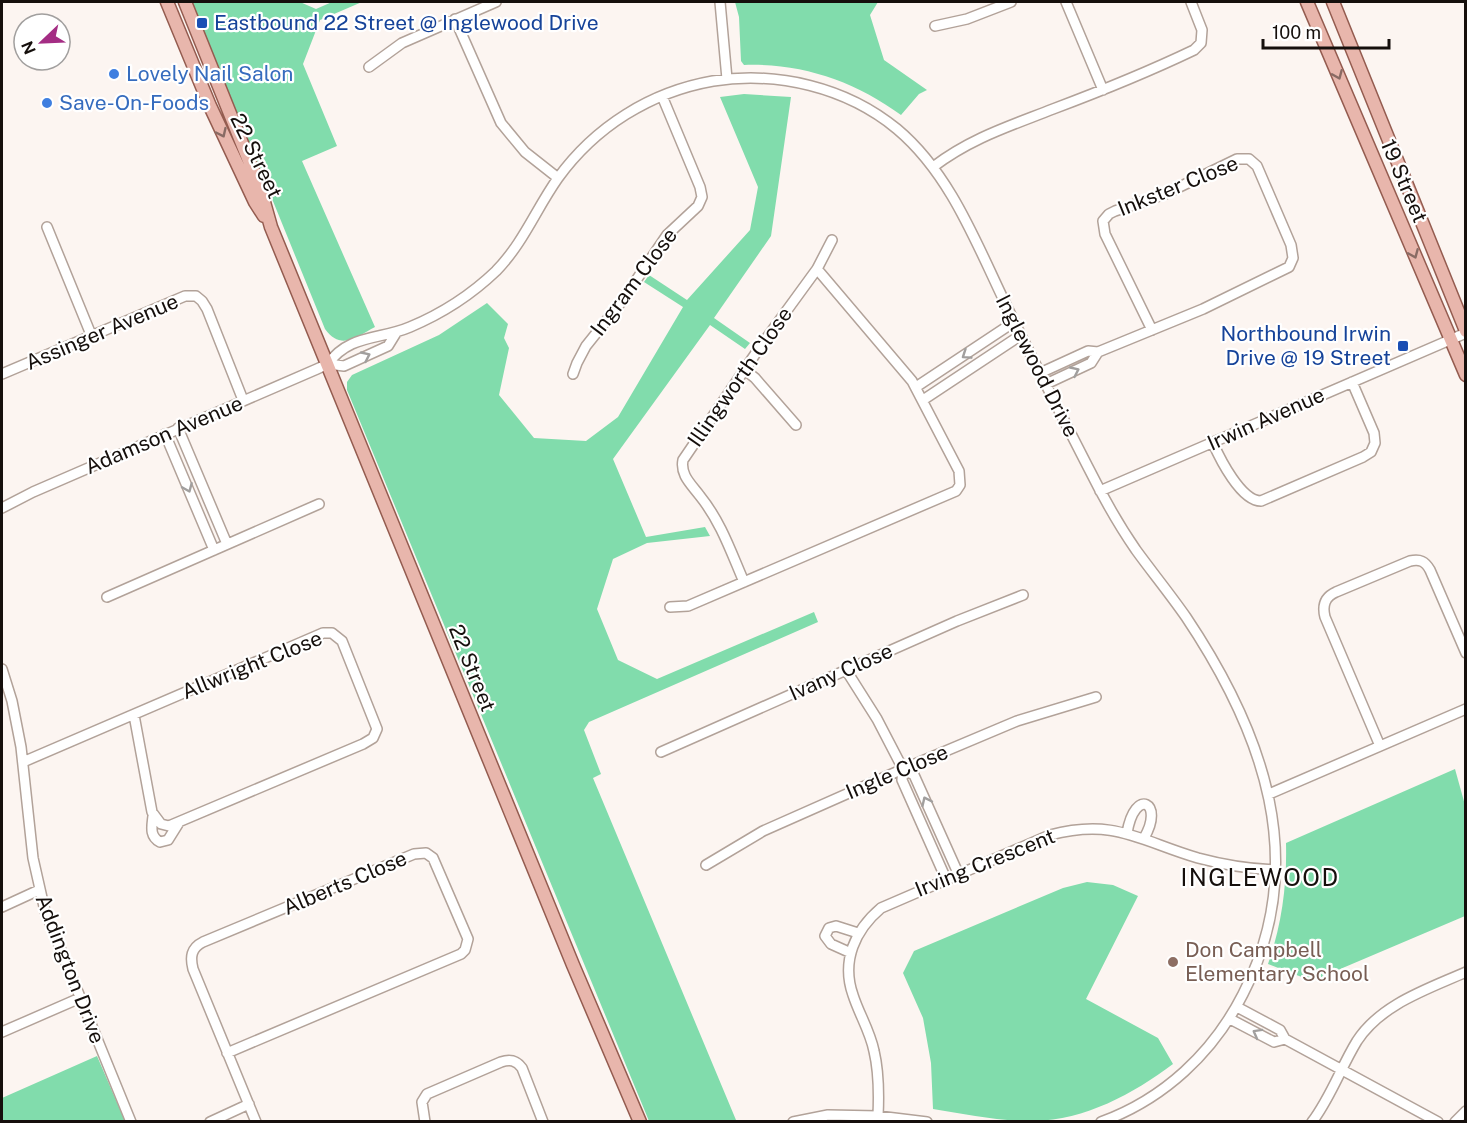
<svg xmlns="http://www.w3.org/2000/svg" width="1467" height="1123" font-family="'Public Sans',sans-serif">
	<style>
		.green { fill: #81dcac }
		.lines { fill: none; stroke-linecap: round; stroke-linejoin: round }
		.minor-casing { stroke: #b2a299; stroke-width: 12 }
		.major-casing { stroke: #945c50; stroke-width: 15 }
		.minor { stroke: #fff; stroke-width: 9 }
		.major { stroke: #e8b6ac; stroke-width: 12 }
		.oneway { stroke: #896b64 }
		.oneway2 { stroke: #a19f9e }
		.transit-dot { fill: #1a4fb4; stroke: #fff; stroke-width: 2 }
		.shop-dot { fill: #3f7fe0; stroke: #fff; stroke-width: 2 }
		.education-dot { fill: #8d6e63; stroke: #fff; stroke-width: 2 }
		.labels { text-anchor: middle; stroke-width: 4.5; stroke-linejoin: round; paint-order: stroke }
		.transit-label { font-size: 21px; fill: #164399; stroke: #fff; text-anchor: start }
		.shop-label { font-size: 21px; fill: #366cbe; stroke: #fff; text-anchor: start }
		.street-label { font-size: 21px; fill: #150f0c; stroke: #fff }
		.education-label { font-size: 21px; fill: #785e54; stroke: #fff; text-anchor: start }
		.quarter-label { font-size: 24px; letter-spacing: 1.5px; fill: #150f0c; stroke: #fff }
	</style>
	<rect width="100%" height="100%" fill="#fcf5f1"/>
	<!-- green -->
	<path class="green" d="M192 2H300L316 9 332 2H362L320 20 303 64 337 146 302 161 375 327C356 337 341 351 325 329Z
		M735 2H878L870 15 884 60 927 90 919 94 901 115C854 81 802 63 744 65L741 61 739 17Z
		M744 94 791 97 771 236 714 318 750 343 745 349 710 325 613 459 646 537 705 527 710 536 647 543 613 559 597 609 618 660 657 679 814 612 818 622 589 722 584 730 601 774 593 778 736 1120 649 1121 347 390V382L352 375 439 335 487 303 508 324 504 338 509 348 499 395 534 438 586 441 618 417 683 307 644 282 649 275 687 300 750 230 758 187 720 97Z
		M1455 769 1465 805V916L1312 981 1268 964C1282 924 1287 885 1286 843Z
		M1087 882 1113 885 1138 896 1086 999 1158 1038 1173 1064C1133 1094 1085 1120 1034 1121 1001 1122 966 1114 933 1109L931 1063 923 1018 903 973 914 951 1063 888Z
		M97 1056 125 1121H2V1098Z"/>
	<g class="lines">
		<!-- minor casing -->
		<g class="minor-casing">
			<path id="minor" d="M720 2 727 79
				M1066 2 1103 90
				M455 19 501 123 525 152 558 178
				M935 26 967 19 1011 2
				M369 67 402 43 496 2
				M933 167C971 138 1010 126 1053 109 1101 91 1148 72 1194 50L1201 43 1202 30 1191 2
				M47 227 92 337
				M328 364C349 334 380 340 410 327 441 314 472 294 496 271 524 242 536 209 558 178 595 127 650 92 713 81 777 71 846 87 897 129 952 175 978 248 1009 311 1035 364 1062 416 1089 469 1103 497 1118 524 1136 550 1152 572 1170 594 1186 617 1263 732 1311 862 1243 994 1213 1053 1164 1099 1101 1122
				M745 370 755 378 796 425
				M1040 373 1088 351 1098 352 1203 309 1289 267 1293 258 1291 245 1257 166 1249 159H1237L1165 194 1115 211 1109 214 1103 221 1105 234 1152 330
				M2 374 185 296H196L202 301 207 309 243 400
				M573 374 577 363 586 346 622 301 667 235 698 206 702 197 700 187 662 96
				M1046 384 1091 363 1098 352
				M916 387 1014 322
				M923 400 1021 335
				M178 428 227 544
				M165 434 214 550
				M1213 443C1220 459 1241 501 1261 501L1363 457 1371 452 1375 443 1374 433 1352 382
				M1100 491 1466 333
				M2 508 33 492 317 369 328 364 344 366 388 346 396 333
				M744 582C731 552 721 522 700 496 691 484 680 475 683 460L758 350 817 269 832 240
				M107 597 319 504
				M670 607 688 606 956 491 960 485 959 471 912 381 817 269
				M2 669 12 701 21 747 33 858 45 911 131 1122
				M846 670 877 719 903 769 914 775 958 873
				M1380 746 1325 617C1322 605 1325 597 1336 592L1410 561C1420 559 1425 561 1430 570L1466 653
				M661 752 957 621 1023 595
				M23 762 323 633H332L342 641 377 729 373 738 363 744 169 826 161 824 152 812 134 715
				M903 769 902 780 946 879
				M1269 794 1466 709
				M153 816C152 826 149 836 160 842L168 840 178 824
				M1127 833C1135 786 1165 803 1144 838
				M706 865 763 831 903 769 1017 721 1096 697
				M2 907 39 890
				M851 953 831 944 825 936 829 928 836 926 858 933
				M1237 1007 1280 1030 1285 1039 1438 1122
				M1230 1019 1274 1042 1285 1039
				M2 1032 80 998
				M227 1053 461 954 465 950 468 939 433 858 426 853 414 854 203 942C191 948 190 957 193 969L256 1122
				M878 1116C879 1095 879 1072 874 1051 870 1031 859 1014 853 995 841 961 855 930 881 908L1050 835C1115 818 1140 841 1198 858 1224 865 1250 869 1276 870
				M210 1122 249 1104
				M425 1122 422 1102 427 1094 501 1062C510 1059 516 1060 522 1068L543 1122
				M793 1122 828 1115 878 1116 927 1122
				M1312 1122C1331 1097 1341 1067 1357 1041 1381 1004 1428 989 1466 972
				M1455 1122 1466 1111"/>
		</g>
		<!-- major casing -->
		<g class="major-casing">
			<path id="major" d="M167 2 210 106 255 202 264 216
				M185 2 260 188 271 227 573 965 640 1122
				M1307 2 1466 375
				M1333 2 1466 331"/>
		</g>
		<!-- minor -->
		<use href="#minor" class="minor"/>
		<!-- major -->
		<use href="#major" class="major"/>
	</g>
	<!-- one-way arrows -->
	<defs><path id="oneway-chevron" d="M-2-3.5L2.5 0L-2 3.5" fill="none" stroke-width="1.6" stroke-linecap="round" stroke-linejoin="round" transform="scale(1.5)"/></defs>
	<g class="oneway">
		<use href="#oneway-chevron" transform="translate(1338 75) rotate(67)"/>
		<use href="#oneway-chevron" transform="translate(222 133) rotate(65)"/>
		<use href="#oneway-chevron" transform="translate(1414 254) rotate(67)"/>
	</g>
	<g class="oneway2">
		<use href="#oneway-chevron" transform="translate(966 355) rotate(146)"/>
		<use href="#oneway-chevron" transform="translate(366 356) rotate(-25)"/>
		<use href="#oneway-chevron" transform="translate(1075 371) rotate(-25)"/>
		<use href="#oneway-chevron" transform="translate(188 488) rotate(67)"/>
		<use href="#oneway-chevron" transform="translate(926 801) rotate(-115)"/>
		<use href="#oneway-chevron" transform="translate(1257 1033) rotate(-151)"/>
	</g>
	<!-- markers -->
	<g class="transit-dot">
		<rect x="196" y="17" width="12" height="12" rx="3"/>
		<rect x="1397" y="340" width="12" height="12" rx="3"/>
	</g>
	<g class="shop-dot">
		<circle cx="114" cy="74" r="6"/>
		<circle cx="47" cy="103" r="6"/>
	</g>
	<circle class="education-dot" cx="1173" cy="962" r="6"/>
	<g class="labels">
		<!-- transit labels -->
		<g class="transit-label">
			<text x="214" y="30">Eastbound 22 Street @ Inglewood Drive</text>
			<text x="1391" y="341" text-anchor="end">Northbound Irwin<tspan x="1391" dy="24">Drive @ 19 Street</tspan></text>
		</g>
		<!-- shop labels -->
		<g class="shop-label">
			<text x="126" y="81">Lovely Nail Salon</text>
			<text x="59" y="110">Save-On-Foods</text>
		</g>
		<!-- street labels -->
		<g class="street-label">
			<text transform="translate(256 156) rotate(64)" y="7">22 Street</text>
			<text transform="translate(1404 181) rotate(67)" y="7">19 Street</text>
			<text transform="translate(1178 186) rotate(-22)" y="7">Inkster Close</text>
			<text transform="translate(634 282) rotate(-53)" y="7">Ingram Close</text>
			<text transform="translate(102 332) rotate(-23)" y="7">Assinger Avenue</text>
			<text transform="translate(1037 366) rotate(63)" y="7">Inglewood Drive</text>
			<text transform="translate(740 377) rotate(-55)" y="7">Illingworth Close</text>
			<text transform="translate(1266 419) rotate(-24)" y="7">Irwin Avenue</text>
			<text transform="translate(164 435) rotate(-23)" y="7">Adamson Avenue</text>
			<text transform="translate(252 665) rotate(-22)" y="7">Allwright Close</text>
			<text transform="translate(472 668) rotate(68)" y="7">22 Street</text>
			<text transform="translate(841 672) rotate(-24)" y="7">Ivany Close</text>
			<text transform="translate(897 772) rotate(-23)" y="7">Ingle Close</text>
			<text transform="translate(985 863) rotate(-22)" y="7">Irving Crescent</text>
			<text transform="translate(345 883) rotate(-23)" y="7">Alberts Close</text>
			<text transform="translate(70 969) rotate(69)" y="7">Addington Drive</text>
		</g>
		<!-- education labels -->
		<g class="education-label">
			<text x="1185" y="957">Don Campbell<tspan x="1185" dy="24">Elementary School</tspan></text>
		</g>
		<!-- quarter labels -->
		<g class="quarter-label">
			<text x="1260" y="886">INGLEWOOD</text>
		</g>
	</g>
	<!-- border -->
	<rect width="1467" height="1123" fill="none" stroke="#150f0c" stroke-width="6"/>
	<!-- north arrow -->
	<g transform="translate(42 42) rotate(247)"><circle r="28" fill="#ffffff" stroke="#a19f9e" stroke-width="1.5"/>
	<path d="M0-4.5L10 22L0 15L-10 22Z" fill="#a42d84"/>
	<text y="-9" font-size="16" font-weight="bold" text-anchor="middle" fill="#150f0c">N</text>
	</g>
	<!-- scale -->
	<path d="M1263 39v9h126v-9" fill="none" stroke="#150f0c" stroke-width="3"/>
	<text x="1272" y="39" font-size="18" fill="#150f0c" stroke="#ffffff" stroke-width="4.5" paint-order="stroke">100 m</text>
</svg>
